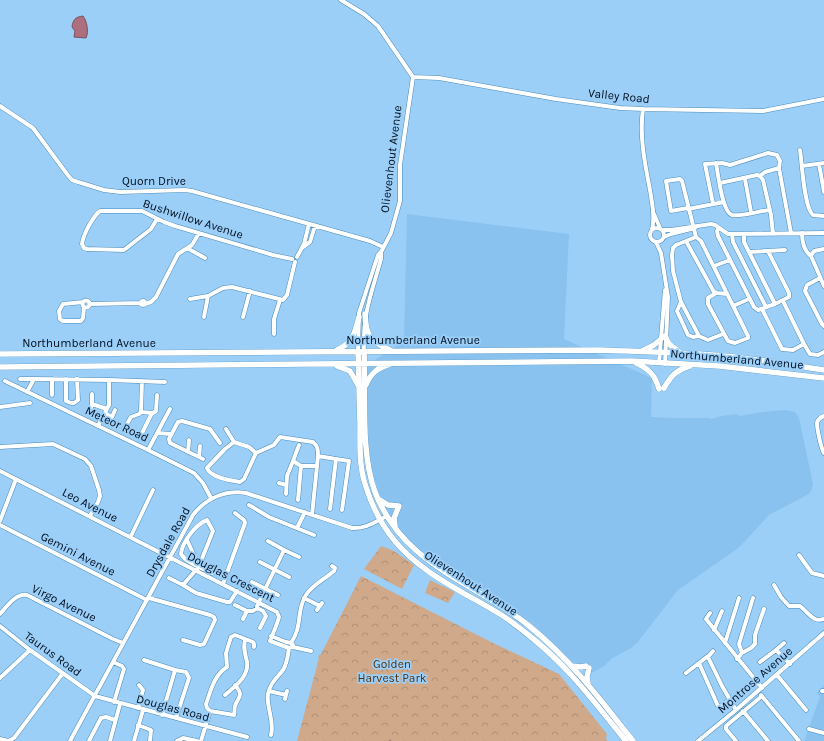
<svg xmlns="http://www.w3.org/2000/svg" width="824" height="741" font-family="Karla,sans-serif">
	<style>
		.built { fill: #89c2ef }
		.forest { fill: url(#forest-crowns) }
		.water { fill: #ad6e7e; stroke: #795161 }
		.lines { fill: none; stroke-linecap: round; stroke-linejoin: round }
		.stream { stroke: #795161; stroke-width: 1 }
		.street-casing { stroke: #498bbb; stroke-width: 5 }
		.secondary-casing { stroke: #498bbb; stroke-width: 6 }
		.street { stroke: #fff; stroke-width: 4 }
		.secondary { stroke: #fff; stroke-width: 5.5 }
		.labels { text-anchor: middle; stroke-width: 3.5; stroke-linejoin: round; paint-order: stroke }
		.street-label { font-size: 12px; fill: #000d1e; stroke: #9bcff8 }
		.park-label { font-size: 12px; fill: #52310e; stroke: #9bcff8 }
	</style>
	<defs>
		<pattern id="forest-crowns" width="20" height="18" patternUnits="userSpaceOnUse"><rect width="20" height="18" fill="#cfa989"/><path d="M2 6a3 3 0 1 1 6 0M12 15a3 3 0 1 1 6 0" fill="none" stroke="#b09076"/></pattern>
	</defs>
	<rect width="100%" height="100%" fill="#9bcff8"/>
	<!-- built -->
	<path class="built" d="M407 214 569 234 564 339 652 378 651 417 675 418H709L711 419 722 416 737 414 740 416 762 412 786 410 795 412 799 418 813 484 812 489 809 494 769 515 745 541 737 549 678 590 637 643 631 648 611 659 604 666 590 674 585 665 575 664 537 629 520 616 487 595 485 590 430 561 406 539 383 505 369 463 366 366 404 341Z
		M824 685V741H804L820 697 817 693Z"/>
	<!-- forest -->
	<path class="forest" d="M381 546 394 551 414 565 402 589 364 569Z
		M361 576 491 642 559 674 607 734 606 739 608 741H297L319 658 318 656 321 654Z
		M430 580 455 592 448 603 425 593Z"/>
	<!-- water -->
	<path class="water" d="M83 16C87 21 89 32 86 38L74 37 75 31 72 27C73 20 75 17 83 16Z"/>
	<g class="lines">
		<!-- stream -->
		<path class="stream" d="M390 741V740"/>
		<!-- street casing -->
		<g class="street-casing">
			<path id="street" d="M341 0 364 14 378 26 413 77 400 165V201L391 233 381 252 378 255 359 313 358 351
				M413 77 439 78 556 99 620 108 643 109 763 111 824 99
				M0 106 33 128 67 174 72 180 78 182 104 190 120 192 185 190 192 191 370 241 383 247
				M643 109C639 136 645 164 650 190 652 203 655 216 652 230
				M800 150C802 163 804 208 813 215L824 216
				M716 163C718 173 722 212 732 215 740 217 760 211 769 210
				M819 164 824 192
				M802 166 824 163
				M779 168 791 233
				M745 179 751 212
				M720 183 757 175 760 176 763 180 771 215 773 234
				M713 204 705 164 722 163 730 165 768 153 777 155 780 161 779 168 765 172 760 176
				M688 208 671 211 666 181 680 179 682 181 696 237 701 241 748 336V338L735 343 728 341 708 304V298L716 293
				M688 209 724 202
				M654 214 660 228
				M157 219 151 229 124 250 87 249 84 248 82 244C83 235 93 216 100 211H142L164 222 175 226 273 255 292 259
				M650 235a7 7 0 1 1 14 0a7 7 0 1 1-14 0Z
				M719 228 717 231 718 236 754 307 758 310 775 304 789 297V293L768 251
				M662 230H671L711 224 715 225 728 234 824 233
				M802 233C802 241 804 251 811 256
				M732 234 733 242 766 307
				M744 234V242L775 304
				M664 237 671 234 695 228
				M696 237 676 245 673 248 672 255 673 271 681 302 699 336 708 340 723 334
				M686 241 714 292 717 293 727 294
				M656 242 661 253 668 297 665 364
				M303 247 310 242 315 226
				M187 248 205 258
				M824 249 814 251 811 256 824 286
				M749 252 785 250
				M297 257 304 244 309 224
				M714 266 730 260
				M820 278 807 285 805 291 822 324 824 326
				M190 299 208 296 223 288 232 287 283 300 287 295 295 262
				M82.5 304a3.5 3.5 0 1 1 7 0a3.5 3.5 0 1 1-7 0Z
				M141 303a2 2 0 1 1 4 0a2 2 0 1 1-4 0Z
				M783 301 804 344 810 354 818 355 824 352
				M83 302 63 304 59 311 60 319 63 321H81L83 318 84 307
				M681 302 677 311 688 335 693 337 699 336
				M90 304 141 303
				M145 304 151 302 156 297 178 254 192 245 199 233
				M733 306 749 299
				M762 309 782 349 793 350 804 344
				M204 317 208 296
				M243 317 250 291
				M274 334V319L280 300
				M364 351C362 315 372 292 381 259V252
				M659 363 665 290
				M20 379H34
				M66 379V401L71 403H74L78 400 77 379
				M109 380 165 382
				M5 381 148 450 194 473 203 483 211 498
				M27 392 34 379 109 380V405L98 426
				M92 394V404L107 409
				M52 395V379
				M0 407 30 403
				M90 411 92 404
				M141 412 153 413 156 411 157 395
				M105 413 112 417 115 410
				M824 416C821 417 818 419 817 423 817 429 821 448 824 453
				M124 429 131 417 139 414 141 412 142 381
				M226 429 234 442
				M157 433 171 434
				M141 435 152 413
				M234 442 225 449 207 468C210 477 231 481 240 482L244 479 256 453 274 445 280 437 313 442C318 446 318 450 318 456L312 515
				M234 442 249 447 256 453
				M299 445 293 461 301 466
				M0 447 53 444 85 459 91 466 99 490 100 496 98 502 90 516
				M148 450 170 409
				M188 452 189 440
				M318 456 336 459 330 509
				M199 457 200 446
				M203 459 170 443 169 439 178 422 182 421 210 429 220 443
				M336 459 349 461 342 510
				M0 471 277 612 279 617C277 625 273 633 270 641L289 648 293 647V645L291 643 286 642 271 636
				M279 483 286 485
				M286 494 287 476 293 461
				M298 500 301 466H317
				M249 505 269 517 314 535
				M0 521 16 479
				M0 525 147 600
				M297 528 305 512
				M131 536 153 490
				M187 540 193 553
				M284 550 299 557
				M799 555 812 573 824 576
				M260 562 289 577
				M196 571 199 566 213 531 207 520C196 524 182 542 181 554 185 562 204 569 212 573
				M169 578 183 585 195 571
				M252 582 278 595
				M223 584 245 523 244 520 235 513
				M183 585 196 593 227 602H230L237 591
				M774 585 781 597 789 606H800C808 612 813 623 824 619
				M149 598 210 615 214 617 215 620 204 644 200 645 183 640
				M304 598 320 606
				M235 605 247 611
				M317 610 322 603
				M710 613 706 619 762 688
				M0 614C7 606 16 593 27 595L113 639 123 643
				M243 619 247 611H253L257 608
				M0 626 30 650 95 696 247 737
				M260 628 266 616 263 611 257 608V606L284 550 268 541
				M714 630 722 611
				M291 643C303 626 296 610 306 595 312 585 325 579 334 571L335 568 332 566
				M725 643 739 598
				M784 643 776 650 790 664
				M293 647 311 651
				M713 651 708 657 722 686 736 710
				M742 653 751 648 755 644V635L764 609
				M737 659 742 653 739 644 753 598
				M144 660 175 670 162 715
				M113 662 122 666 124 669 114 702
				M760 662 776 650
				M699 663 718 706 721 707 729 700
				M175 670 186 672 189 678 176 718
				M686 673 708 656
				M777 675 806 710
				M0 678 30 650
				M235 685C244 696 239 695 235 706 234 709 235 712 234 715L210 711 207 708 206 704C211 690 214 675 227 667L226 653 231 637 235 635 253 642 254 644V647
				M269 691 286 695
				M822 691H824
				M225 695C235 686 249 677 247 662 245 653 243 649 245 640
				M761 695 799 741
				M285 699 287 691
				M138 708 143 690 139 685
				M743 711 768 741
				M138 725 151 730 150 741
				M809 729 824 733
				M271 735C275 721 266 708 268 694 270 683 277 678 283 670 287 664 288 655 289 648
				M0 739 8 741 14 738 63 673
				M70 741 193 515C206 498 225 490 246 493L352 528C365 529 375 522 387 516
				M89 741 101 718 106 717 115 720
				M110 741 120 704
				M134 741 143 710
				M177 741 183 738 197 741
				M201 741 210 711
				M698 741 736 710 824 633
				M736 741 726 729V726L762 696"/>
		</g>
		<!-- secondary casing -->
		<g class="secondary-casing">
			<path id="secondary" d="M365 314C366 336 370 341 390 350
				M665 336 669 344 679 352
				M337 350C354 342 354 334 359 317
				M358 351C359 375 359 399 360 424 360 444 359 465 365 484 371 504 381 524 394 540 421 574 468 594 503 616 515 624 526 633 537 642 571 670 598 707 626 741
				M364 351C366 395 360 451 375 492 403 565 472 581 528 625 569 658 601 700 633 741
				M642 351 654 345 661 339
				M0 354 599 350C641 352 683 352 724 356 758 359 791 365 824 370
				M636 363C649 369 655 375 659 389
				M337 366 350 371 358 385
				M0 367 632 361 719 366 824 378
				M366 385C371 373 377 368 390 364
				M664 388C671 376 676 370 690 366
				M380 500 388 505 399 506 394 518 395 526
				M572 666 581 667 586 666
				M588 683 587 677 589 668"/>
		</g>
		<!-- street -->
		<use href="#street" class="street"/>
		<!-- secondary -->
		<use href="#secondary" class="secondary"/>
	</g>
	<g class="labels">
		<!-- street labels -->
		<g class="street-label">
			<text transform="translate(619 96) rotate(6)" y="4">Valley Road</text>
			<text transform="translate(391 159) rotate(-83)" y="4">Olievenhout Avenue</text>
			<text x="154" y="185">Quorn Drive</text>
			<text transform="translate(193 219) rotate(18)" y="4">Bushwillow Avenue</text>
			<text x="413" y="344">Northumberland Avenue</text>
			<text x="89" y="347">Northumberland Avenue</text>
			<text transform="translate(737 359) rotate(5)" y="4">Northumberland Avenue</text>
			<text transform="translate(117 424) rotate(25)" y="4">Meteor Road</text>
			<text transform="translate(90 505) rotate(27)" y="4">Leo Avenue</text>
			<text transform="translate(168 542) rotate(-61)" y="4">Drysdale Road</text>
			<text transform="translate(78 554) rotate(27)" y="4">Gemini Avenue</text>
			<text transform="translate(231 577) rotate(27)" y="4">Douglas Crescent</text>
			<text transform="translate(471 583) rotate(33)" y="4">Olievenhout Avenue</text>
			<text transform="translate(64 603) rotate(26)" y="4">Virgo Avenue</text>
			<text transform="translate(53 654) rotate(36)" y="4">Taurus Road</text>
			<text transform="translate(755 680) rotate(-41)" y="4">Montrose Avenue</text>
			<text transform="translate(173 708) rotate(15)" y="4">Douglas Road</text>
		</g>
		<!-- park labels -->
		<g class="park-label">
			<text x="392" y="668">Golden<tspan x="392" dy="14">Harvest Park</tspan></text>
		</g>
	</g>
</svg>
